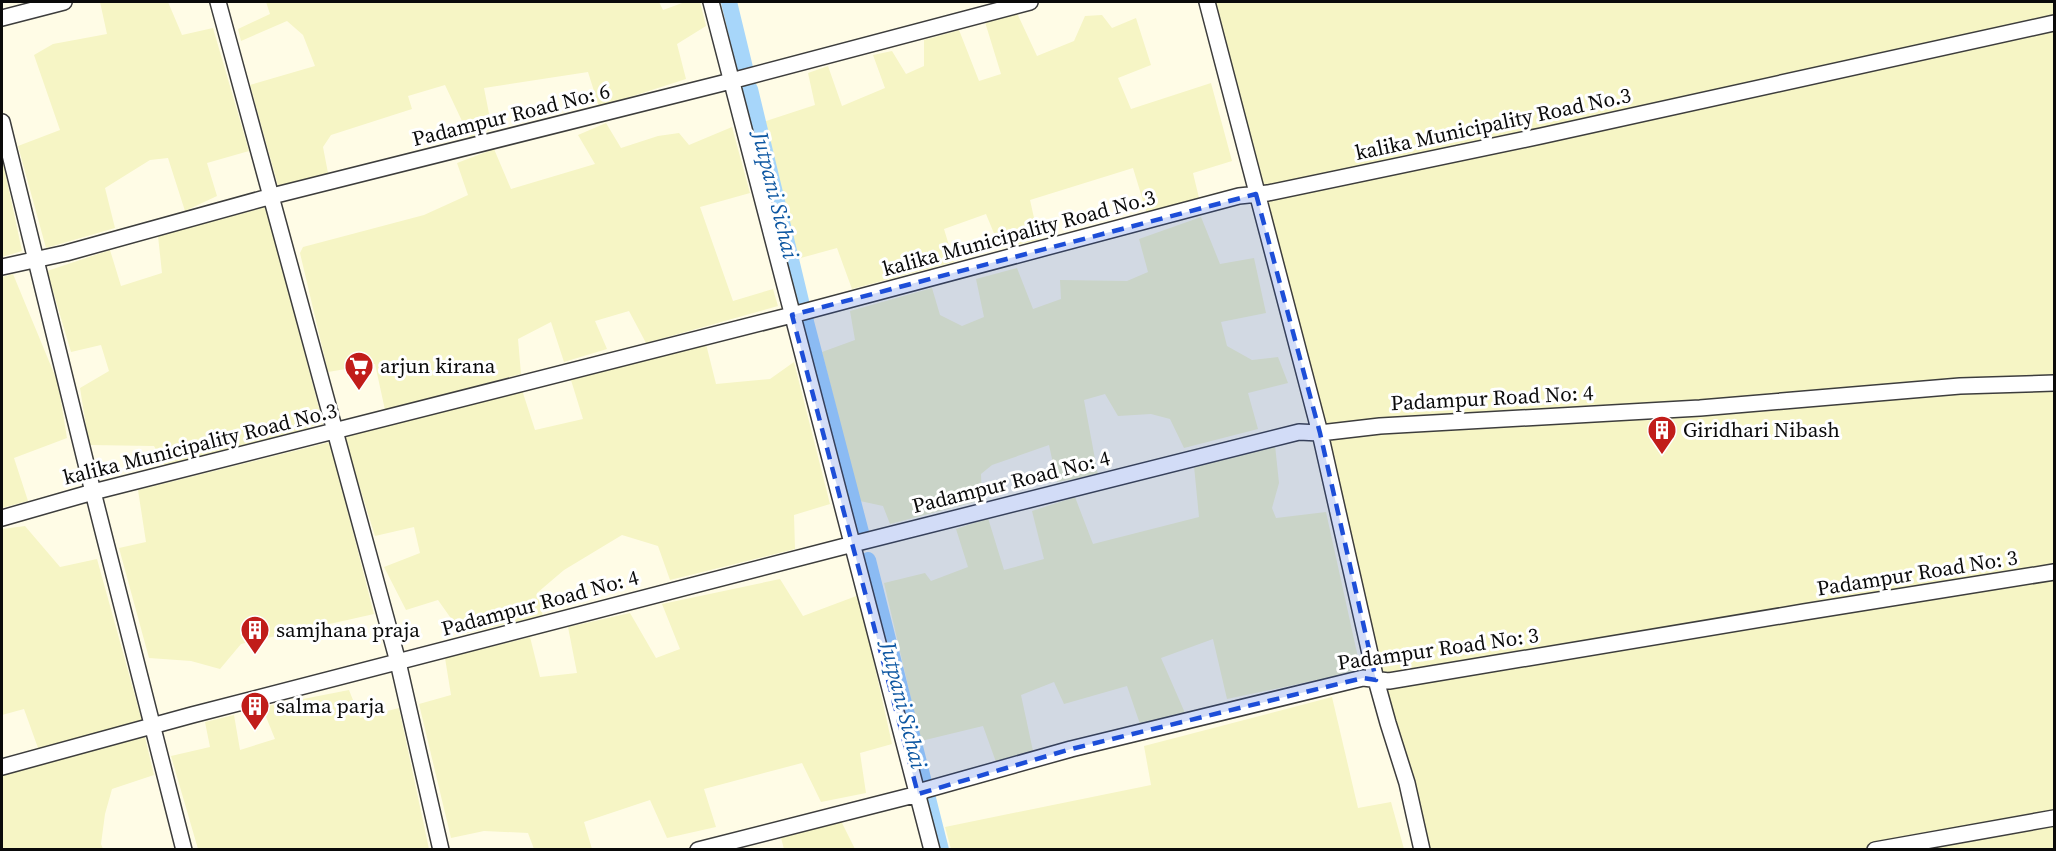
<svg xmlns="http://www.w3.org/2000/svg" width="2056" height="851" font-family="'Source Serif 4',serif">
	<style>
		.farmland { fill: #f6f5c5 }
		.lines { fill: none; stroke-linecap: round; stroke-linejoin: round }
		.canal { stroke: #a7d6fa; stroke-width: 16 }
		.minor-casing { stroke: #3d3d3d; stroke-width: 18 }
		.minor { stroke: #fff; stroke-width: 15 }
		.marked { fill: #1d4ed8; fill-opacity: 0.2; stroke: #1d4ed8; stroke-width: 4.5; stroke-dasharray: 12 8; stroke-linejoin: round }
		.labels { text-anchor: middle; stroke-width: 6; stroke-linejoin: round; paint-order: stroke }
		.street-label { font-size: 21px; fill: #0a0a0a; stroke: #fff }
		.poi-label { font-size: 21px; fill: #0a0a0a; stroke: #fff; text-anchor: start }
		.water-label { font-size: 22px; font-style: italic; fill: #0d57a2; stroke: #fff }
	</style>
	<rect width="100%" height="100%" fill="#fffce6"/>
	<!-- farmland -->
	<path class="farmland" d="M100 2H168L182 35 213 28 249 151 207 163 217 196 185 211 168 158 150 160 105 188 115 228 46 248 18 146 60 130 34 55 53 44 107 34Z
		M266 2H659L663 10 685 2H700L706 26 677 44 686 79 599 107 588 72 484 88 492 129 470 138 445 85 408 96 412 109 331 135 323 147 328 173 278 186 250 85 315 66 303 35 287 21 241 41 238 29 270 14Z
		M1207 2H2054V849H1422Z
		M1016 11 1037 56 1074 41 1085 16 1102 15 1112 28 1136 18 1151 65 1118 78 1131 109 1211 83 1232 161 1193 173 1199 198 1147 214 1133 168 1030 200 1039 240 1000 248 986 214 944 229 954 262 852 289 837 248 797 259 763 122 815 105 808 73 828 66 842 106 885 88 873 55 892 51 906 74 924 66V40L959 30 979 81 1001 74 985 22Z
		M606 123 621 148 658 136 679 133 689 145 732 127 750 193 700 207 733 301 773 289 778 306 646 343 629 311 595 321 607 349 564 362 551 322 518 339 521 374 385 410 375 364 328 372 300 253 303 247 424 215 468 195 457 163 494 149 511 189 595 164 578 135Z
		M2 157 22 251 2 257Z
		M266 207 323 423 169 473 154 446 89 445 80 388 109 371 101 345 71 352 47 271 110 250 121 286 162 273 158 236Z
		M1201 217 1220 264 1254 258 1266 313 1221 322 1227 346 1252 360 1278 357 1288 383 1248 393 1258 429 1184 448 1170 419 1151 414 1118 416 1105 394 1084 400 1098 475 1057 482 1049 445 992 465 981 474 982 500 890 524 883 506 860 501 822 352 855 340 850 311 932 288 940 315 962 326 984 317 976 279 1017 268 1033 309 1061 299 1060 280 1127 281 1148 272 1139 239Z
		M13 274 58 383 67 438 14 458 28 501 2 508V277Z
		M706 344 716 384 770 379 794 362 830 504 794 515 795 549 670 580 658 546 622 535 564 570 537 593 543 616 462 634 438 600 406 610 384 567 420 553 414 527 375 536 344 437 522 390 535 430 583 419 571 380Z
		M330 442 374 614 241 644 220 669 191 661 149 658 119 548 146 542 138 490Z
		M1275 445 1279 483 1272 508 1276 518 1326 512 1361 671 1227 699 1213 639 1161 658 1185 713 1140 724 1127 686 1064 704 1054 682 1021 695 1033 751 996 762 983 726 921 741 884 583 925 573 931 581 968 567 956 529 988 518 1004 570 1044 559 1032 511 1075 497 1093 544 1199 517 1194 466Z
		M25 526 60 567 97 559 142 721 38 748 24 709 2 715V529Z
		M780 579 803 616 859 595 892 744 860 753 866 793 821 802 802 763 704 789 716 827 667 838 650 800 584 822 592 849H534L528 833 484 831 451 838 419 704 451 695 445 658 530 637 540 677 577 673 568 627 630 613 656 658 680 649 662 604Z
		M349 690 360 718 399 708 429 849H198L171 756 210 747 205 722 234 715 240 750 275 739 262 707Z
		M1332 697 1358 808 1391 802 1404 849H951L945 827 1151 785 1144 746Z
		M145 737 154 775 112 789 105 814 101 844 103 849H2V775Z
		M841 821 855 849H784L781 838Z"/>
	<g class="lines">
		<!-- canal -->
		<path class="canal" d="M729 2 745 68
			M750 89 801 301
			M805 318 862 536
			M868 560 941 850"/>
		<!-- minor casing -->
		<g class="minor-casing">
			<path id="minor" d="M218 2 398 662 441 850
				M711 2 932 850
				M1207 2 1320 433 1376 680 1388 723 1407 783 1422 850
				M2 18 64 2
				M2 122 93 492 184 850
				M2 267 66 253 272 196 731 81 1030 2
				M2 518 93 492 792 315 1239 196 1268 193 1541 136 2054 23
				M2 767 192 715 853 544 1299 432 1320 433 1380 426 1700 408 1960 386 2054 383
				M698 850 918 794 925 790 1071 749 1363 678 1389 681 1804 612 2054 572
				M1875 850 2054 818"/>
		</g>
		<!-- minor -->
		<use href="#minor" class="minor"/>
	</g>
	<!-- marked area -->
	<path class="marked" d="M1256 194 1320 433 1376 680 1363 678 1071 749 918 794 792 315Z"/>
	<!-- icons -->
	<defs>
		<g id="supermarket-pin" transform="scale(1.5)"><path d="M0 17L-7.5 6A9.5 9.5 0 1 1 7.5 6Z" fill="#c11d1a" stroke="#fff"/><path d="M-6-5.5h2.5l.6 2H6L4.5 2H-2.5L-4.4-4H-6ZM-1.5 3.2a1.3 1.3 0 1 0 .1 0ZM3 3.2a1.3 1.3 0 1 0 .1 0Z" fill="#fff"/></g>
		<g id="building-pin" transform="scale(1.5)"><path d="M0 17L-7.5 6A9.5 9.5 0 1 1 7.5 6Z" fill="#c11d1a" stroke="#fff"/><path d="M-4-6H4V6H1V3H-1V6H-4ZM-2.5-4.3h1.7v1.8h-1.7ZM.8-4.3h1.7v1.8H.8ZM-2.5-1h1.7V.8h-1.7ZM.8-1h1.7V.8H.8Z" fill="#fff"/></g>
	</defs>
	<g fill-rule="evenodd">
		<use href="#supermarket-pin" x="359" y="366"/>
		<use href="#building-pin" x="1662" y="430"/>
		<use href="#building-pin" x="255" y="630"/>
		<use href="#building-pin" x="255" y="706"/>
	</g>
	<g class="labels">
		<!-- street labels -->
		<g class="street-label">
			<text transform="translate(511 115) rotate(-14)" y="7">Padampur Road No: 6</text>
			<text transform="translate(1493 124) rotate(-12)" y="7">kalika Municipality Road No.3</text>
			<text transform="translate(1019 233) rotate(-15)" y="7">kalika Municipality Road No.3</text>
			<text transform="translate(1492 398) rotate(-3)" y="7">Padampur Road No: 4</text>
			<text transform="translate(200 444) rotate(-14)" y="7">kalika Municipality Road No.3</text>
			<text transform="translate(1011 482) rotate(-14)" y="7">Padampur Road No: 4</text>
			<text transform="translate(1917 573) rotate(-9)" y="7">Padampur Road No: 3</text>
			<text transform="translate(540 603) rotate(-15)" y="7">Padampur Road No: 4</text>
			<text transform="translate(1438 649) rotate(-8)" y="7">Padampur Road No: 3</text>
		</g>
		<!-- poi labels -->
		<g class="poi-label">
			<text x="380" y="373">arjun kirana</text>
			<text x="1683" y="437">Giridhari Nibash</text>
			<text x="276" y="637">samjhana praja</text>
			<text x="276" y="713">salma parja</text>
		</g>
		<!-- water labels -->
		<g class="water-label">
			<text transform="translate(776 195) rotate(76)" y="8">Jutpani Sichai</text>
			<text transform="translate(904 705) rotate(76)" y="8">Jutpani Sichai</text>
		</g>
	</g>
	<!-- border -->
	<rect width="2056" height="851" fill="none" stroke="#0a0a0a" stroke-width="6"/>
</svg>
